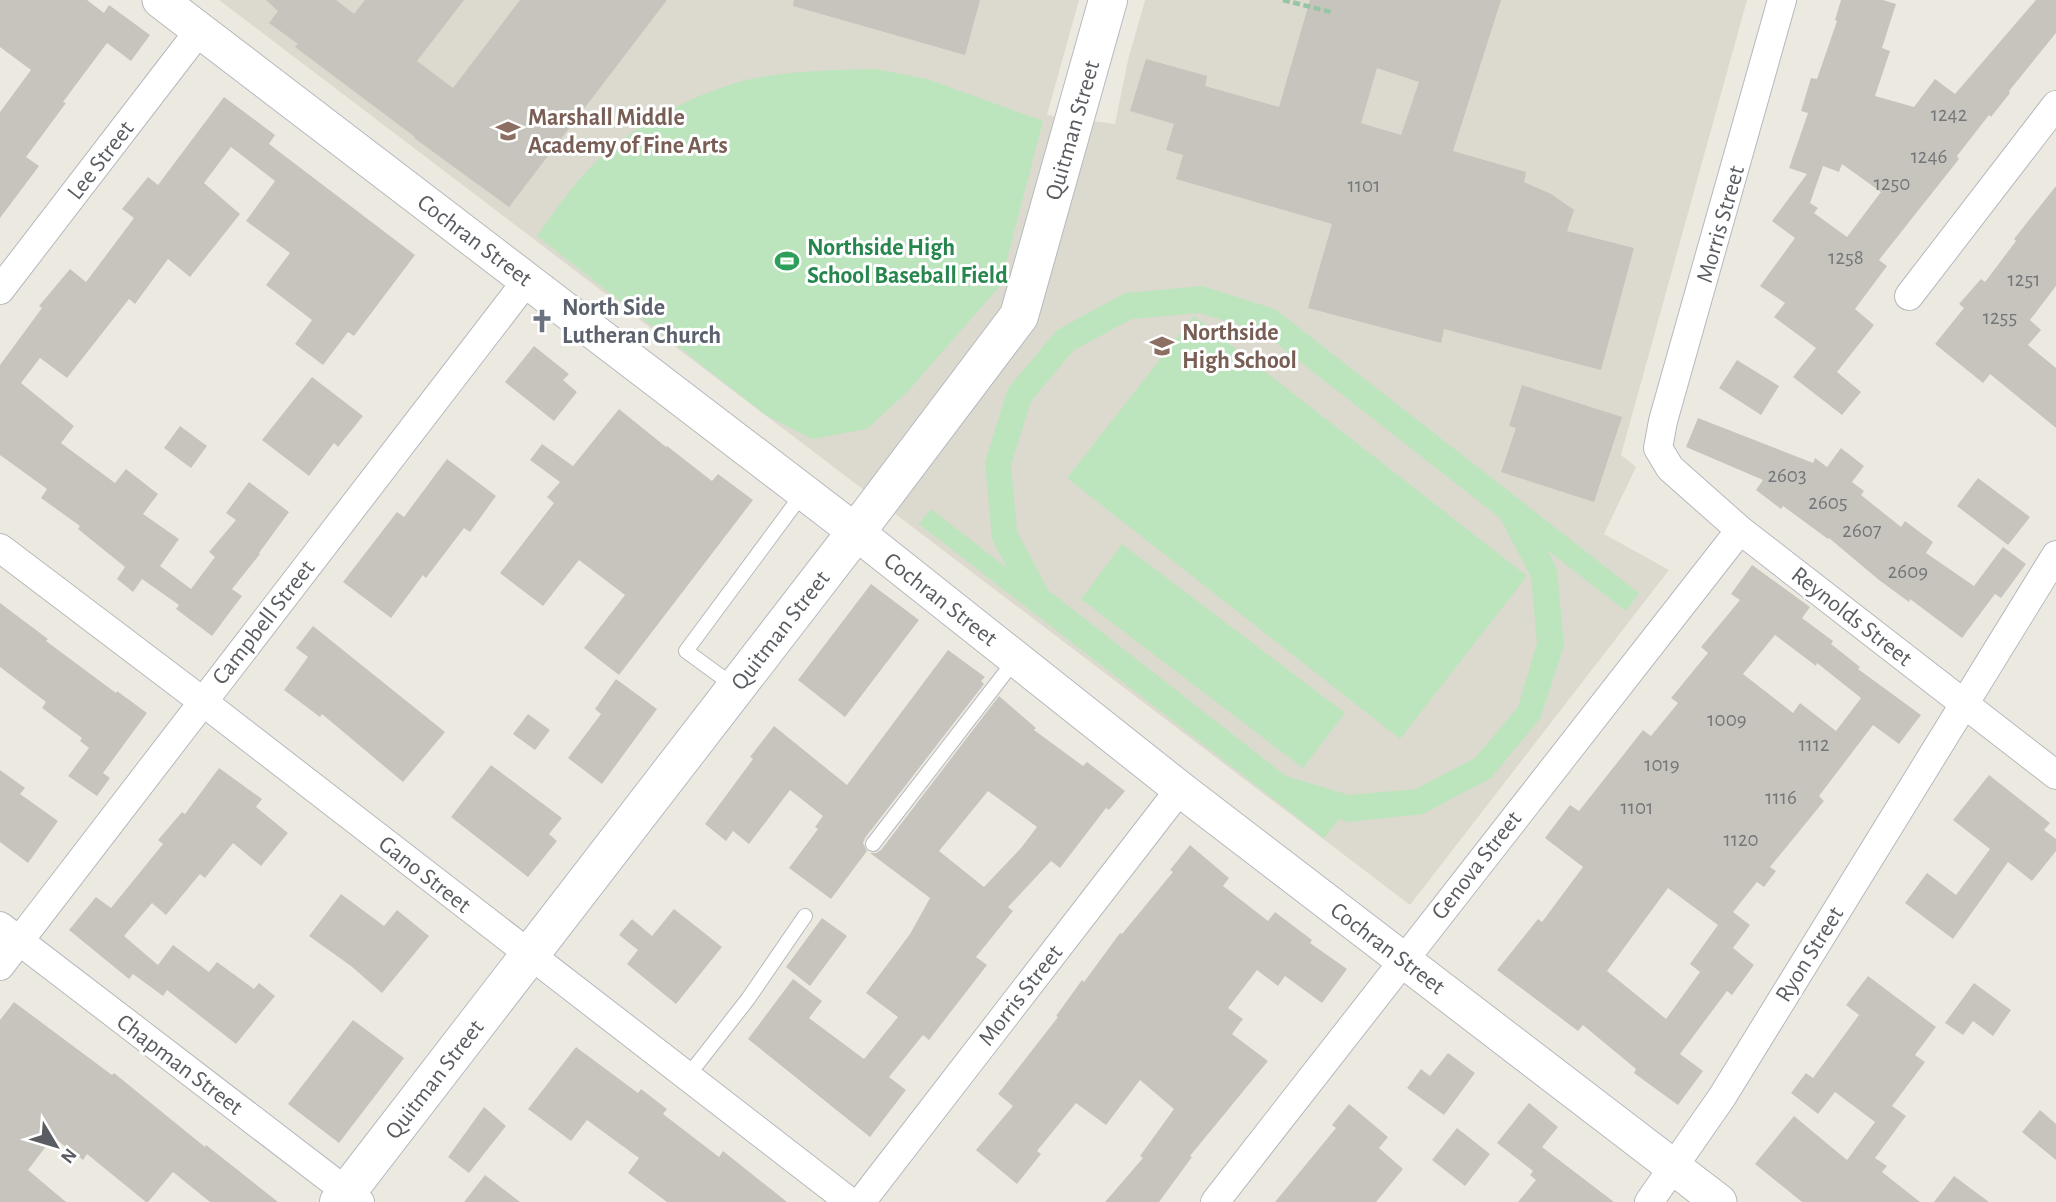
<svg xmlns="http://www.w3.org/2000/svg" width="2056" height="1202" font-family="'Alegreya Sans',sans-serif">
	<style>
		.education { fill: #dcd9cf }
		.green { fill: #bce5bd; fill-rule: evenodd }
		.building { fill: #c7c4bd; fill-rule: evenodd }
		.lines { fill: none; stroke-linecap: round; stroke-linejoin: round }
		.service-casing { stroke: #b6b8bd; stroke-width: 16 }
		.minor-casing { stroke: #b6b8bd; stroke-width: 30 }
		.tertiary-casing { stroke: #b6b8bd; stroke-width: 37 }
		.secondary-casing { stroke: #b6bac0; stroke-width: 40 }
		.path { stroke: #95c6a4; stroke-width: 4.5; stroke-dasharray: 7 3.5; stroke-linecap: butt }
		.service { stroke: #fff; stroke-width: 14 }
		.minor { stroke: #fff; stroke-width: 28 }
		.tertiary { stroke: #fff; stroke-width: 35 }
		.secondary { stroke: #fff; stroke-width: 38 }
		.labels { text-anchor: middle; stroke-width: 6; stroke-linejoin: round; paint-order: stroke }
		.number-label { font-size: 21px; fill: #747779 }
		.education-label { font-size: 24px; font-weight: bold; fill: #785e54; stroke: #fff; text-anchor: start }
		.street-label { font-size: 24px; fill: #595d62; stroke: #fff }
		.leisure-label { font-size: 24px; font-weight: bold; fill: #27864d; stroke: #fff; text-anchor: start }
		.worship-label { font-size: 24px; font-weight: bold; fill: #5b616d; stroke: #fff; text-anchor: start }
	</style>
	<rect width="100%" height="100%" fill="#eceae0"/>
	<!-- education -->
	<path class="education" d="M219 0H1079L1047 115 1115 124 1128 60 1145 0H1747L1621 455 1636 467 1604 534 1669 570 1410 905Z"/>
	<!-- green -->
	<path class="green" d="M875 69 927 79 1043 121 1000 286 908 391 867 429 812 439 767 416 537 236C558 206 580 174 609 150 650 116 716 83 768 76 804 70 839 70 875 69Z
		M1202 286 1275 309 1639 593 1626 611 1547 550 1557 569 1564 646 1540 719 1491 778 1423 814 1347 822 1339 819 1324 838 919 524 931 509 1007 568 992 539 985 462 1008 388 1057 330 1125 293ZM1199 313 1262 332 1500 518 1531 577 1537 643 1518 707 1475 758 1416 789 1349 795 1286 776 1048 590 1017 531 1011 465 1031 401 1074 350 1132 319Z
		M1194 316 1527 576 1400 739 1067 478Z
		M1122 544 1345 713 1303 768 1081 599Z"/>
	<!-- building -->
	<path class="building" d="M0 0H87L104 13 109 5 150 35 131 61 107 43 63 102 66 103 26 157 39 166 0 218V112L31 70 0 47Z
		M266 0H336L354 14 365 0H464L417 61 453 88 520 0H667L509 207 414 138 415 137 295 47 298 44 269 23 278 11Z
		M794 0H980L965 55 793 6Z
		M1310 0H1501L1453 151 1526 172 1524 182 1551 194 1574 210 1567 231 1634 248 1601 370 1444 329 1441 343 1308 308 1332 224 1176 179 1183 155 1166 150 1174 124 1130 111 1146 59 1207 76 1205 86 1279 107ZM1377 68 1419 82 1401 135 1361 123Z
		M1841 0H1883L1896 4 1882 48 1890 51 1875 96 1914 107 1935 79 1955 94 2036 0H2056V33L2009 91 2010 93 1991 117 1989 115 1957 156 1959 159 1879 260 1887 266 1855 309 1874 325 1837 372 1861 392 1842 415 1793 377 1816 348 1774 317 1785 303 1760 286 1795 238 1772 221 1807 174 1789 168 1808 113 1801 111 1811 78 1817 79 1837 21 1835 20ZM1842 164 1881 192 1847 237 1814 213 1818 208 1810 203 1823 166 1839 172Z
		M224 97 275 135 269 144 415 255 354 336 348 332 323 365 295 344 312 320 266 285 290 253 246 221 275 181 231 147 204 183 240 214 190 277 168 259 135 304 129 299 67 378 40 358 21 383 74 426 61 443 115 483 126 469 158 494 143 514 179 539 160 566 191 589 215 557 209 552 236 520 226 513 249 482 289 512 259 553 260 554 232 589 242 596 212 636 176 609 179 605 142 579 133 592 117 579 125 567 78 529 80 526 41 498 47 489 0 455V365L42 308 39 306 70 269 86 282 134 218 122 209 148 177 158 185Z
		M2056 186V286L2030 320 2041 330 2028 345 2056 368V428L1990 374 1983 383 1935 344 1964 308 1959 304 1981 279 1985 282 2016 241 2014 239Z
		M534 346 569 374 563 380 577 392 554 421 505 382Z
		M1737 360 1779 386 1761 415 1719 388Z
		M312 377 363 416 338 447 334 443 309 476 262 440Z
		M1522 385 1622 417 1594 502 1501 472 1516 428 1509 426Z
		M619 409 666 447 667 446 712 481 718 474 753 500 619 675 584 648 625 595 579 560 543 606 500 573 554 503 547 497 560 482 530 460 542 444 573 466Z
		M1698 418 1813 463 1815 458 1827 467 1841 448 1864 466 1852 482 1864 491 1861 495 1901 527 1905 521 1933 542 1926 553 1974 586 2003 547 2026 564 2001 598 1995 594 1962 638 1910 599 1909 602 1879 580 1829 538 1828 539 1783 506 1781 509 1756 490 1763 480 1686 447Z
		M180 426 207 446 191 468 164 448Z
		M447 459 496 496 470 532 464 528 426 578 423 575 391 618 343 582 397 512 404 517Z
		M1978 478 2030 517 2008 545 1957 506Z
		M1752 565 1810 607 1802 618 1833 641 1831 644 1860 667 1858 669 1921 715 1899 744 1873 725 1819 796 1824 801 1770 867 1776 871 1764 887 1757 882 1733 912 1750 925 1733 948 1754 965 1732 995 1727 991 1680 1054 1703 1071 1678 1105 1634 1073 1636 1069 1583 1025 1578 1031 1497 970 1538 919 1542 922 1583 867 1545 838 1570 805 1579 811 1643 730 1651 736 1678 703 1671 698 1708 653 1701 647 1740 600 1731 594ZM1775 635 1816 666 1817 663 1861 698 1836 731 1800 703 1793 713 1743 674ZM1668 888 1718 925 1690 964 1700 972 1666 1019 1607 971Z
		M871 584 919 620 845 717 798 680Z
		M0 603 48 639 46 641 116 693 117 691 147 713 103 773 110 778 97 796 68 776 89 748 80 741 82 738 42 708 46 702 0 667Z
		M313 626 445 732 403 782 322 714 320 717 284 690 308 657 296 648Z
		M948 650 985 677 981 681 984 684 865 838 863 843 867 851 831 899 789 868 818 829 815 827 823 816 790 790 749 844 733 831 726 841 705 824 753 759 750 757 774 726 847 785Z
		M616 679 657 709 602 784 568 758 601 714 595 709Z
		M999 696 1036 728 1034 730 1083 766 1087 762 1125 791 1109 810 1106 808 1060 868 1051 861 1008 907 1013 911 976 957 987 965 929 1040 923 1035 889 1077 906 1090 870 1137 748 1039 793 979 822 1001 809 1018 864 1059 898 1017 866 993 910 934 930 898 870 853H876L881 850ZM988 791 1037 827 1021 848 984 887 939 851Z
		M528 714 550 730 535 750 513 734Z
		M491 765 562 818 549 834 557 841 528 877 451 817Z
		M219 768 262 799 256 807 288 833 261 866 233 843 205 878 200 874 166 915 152 903 124 936 158 965 173 945 209 972 217 962 254 989 259 983 275 996 236 1044 167 990 163 996 133 974 129 979 69 930 96 897 111 908 163 844 158 840 182 812 185 814Z
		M0 770 25 788 20 794 58 821 28 863 0 842Z
		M1989 775 2050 823 2044 830 2056 839V851L2032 881 2008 862 1953 939 1905 903 1927 873 1956 895 1990 849 1953 820Z
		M1190 845 1229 878 1223 886 1268 921 1275 912 1312 940 1310 943 1347 969 1322 1003 1285 976 1278 986 1257 970 1228 1008 1243 1019 1232 1034 1268 1061 1190 1156 1192 1157 1159 1202H1105L1143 1158 1140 1156 1174 1109 1140 1080 1106 1125 1076 1103 1037 1151 1041 1154 1017 1184 976 1150 1013 1106 998 1094 1058 1017 1056 1016 1082 980 1084 982 1120 933 1122 934 1173 872 1170 870Z
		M341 894 384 926 397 910 429 936 382 993 351 966 309 936Z
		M674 909 722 947 676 1004 627 964 638 950 619 935 632 919 652 936Z
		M822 918 847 936 810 986 786 967Z
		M1868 976 1936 1027 1915 1055 1925 1062 1892 1106 1906 1116 1875 1158 1887 1166 1882 1172 1920 1202H1802L1755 1164 1794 1116 1847 1160 1875 1122 1835 1092 1818 1114 1791 1093 1806 1073 1813 1078 1859 1015 1846 1005Z
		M1974 983 2011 1010 1993 1036 1973 1021 1963 1035 1945 1023Z
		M14 1002 112 1075 114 1073 205 1147 206 1145 278 1202H210L173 1172 148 1202H146L87 1154 83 1160 53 1137 28 1170 66 1202H0V1020Z
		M353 1020 404 1058 339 1143 288 1104Z
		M576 1047 638 1093 641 1089 667 1109 663 1114 719 1157 723 1151 787 1202H667L628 1173 639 1158 587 1120 571 1141 528 1109Z
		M1448 1053 1475 1073 1444 1115 1407 1088 1421 1069 1430 1076Z
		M1529 1103 1558 1127 1542 1147 1614 1202H1518L1536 1180 1530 1175 1533 1171 1497 1143Z
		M1349 1104 1388 1137 1379 1148 1403 1169 1376 1202H1275L1336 1128 1332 1125Z
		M484 1107 506 1126 469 1173 448 1157Z
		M2040 1110 2056 1124V1160L2022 1132Z
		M1457 1128 1490 1154 1465 1186 1432 1160Z
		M485 1175 520 1202H464Z
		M1954 1176 1989 1202H1934Z"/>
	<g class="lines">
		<!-- service casing -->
		<g class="service-casing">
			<path id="service" d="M734 686 686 651 803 493
				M873 844 1015 660
				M687 1077 748 999 805 916"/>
		</g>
		<!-- minor casing -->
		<g class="minor-casing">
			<path id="minor" d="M1782 0 1663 421 1658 448 1670 468 1740 530 2056 775
				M0 290 199 31
				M1909 296 2056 105
				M0 548 202 701 850 1202
				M0 926 360 1202
				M0 966 528 279
				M861 1202 1180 789
				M1215 1202 1740 530
				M1649 1202 1722 1097 2056 555"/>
		</g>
		<!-- tertiary casing -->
		<g class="tertiary-casing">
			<path id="tertiary" d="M160 0 856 532 1180 789 1719 1202"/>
		</g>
		<!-- secondary casing -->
		<g class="secondary-casing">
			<path id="secondary" d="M339 1202 856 532 1019 316 1108 0"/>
		</g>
		<!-- path -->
		<path class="path" d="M1283 0 1331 12"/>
		<!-- service -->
		<use href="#service" class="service"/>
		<!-- minor -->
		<use href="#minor" class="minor"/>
		<!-- tertiary -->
		<use href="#tertiary" class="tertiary"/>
		<!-- secondary -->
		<use href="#secondary" class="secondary"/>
	</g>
	<!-- icons -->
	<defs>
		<g id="school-bare" transform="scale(1.89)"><path d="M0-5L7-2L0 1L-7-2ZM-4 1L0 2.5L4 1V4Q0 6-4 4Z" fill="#8d6e63" stroke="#fff" stroke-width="2.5" paint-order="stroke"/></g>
		<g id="stadium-bare" transform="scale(1.89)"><path d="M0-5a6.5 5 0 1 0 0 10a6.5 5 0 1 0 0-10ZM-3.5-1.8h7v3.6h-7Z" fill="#2e9e5b" stroke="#fff" stroke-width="2.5" paint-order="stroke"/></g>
		<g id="church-bare" transform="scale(1.89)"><path d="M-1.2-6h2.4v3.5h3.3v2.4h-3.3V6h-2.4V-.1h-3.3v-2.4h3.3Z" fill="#6b7280" stroke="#fff" stroke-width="2.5" paint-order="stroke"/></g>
	</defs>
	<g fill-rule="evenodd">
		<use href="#school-bare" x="508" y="131"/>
		<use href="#stadium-bare" x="787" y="261"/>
		<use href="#church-bare" x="542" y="321"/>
		<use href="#school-bare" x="1162" y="346"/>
	</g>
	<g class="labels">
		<!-- number labels -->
		<g class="number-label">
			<text x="1949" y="121">1242</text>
			<text x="1929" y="163">1246</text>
			<text x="1892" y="190">1250</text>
			<text x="1364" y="192">1101</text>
			<text x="1846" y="264">1258</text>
			<text x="2024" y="286">1251</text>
			<text x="2000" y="324">1255</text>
			<text x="1787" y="482">2603</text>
			<text x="1828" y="509">2605</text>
			<text x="1862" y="537">2607</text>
			<text x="1908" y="578">2609</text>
			<text x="1727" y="726">1009</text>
			<text x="1814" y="751">1112</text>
			<text x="1662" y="771">1019</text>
			<text x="1781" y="804">1116</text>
			<text x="1637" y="814">1101</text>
			<text x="1741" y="846">1120</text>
		</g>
		<!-- education labels -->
		<g class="education-label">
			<text x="528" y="125">Marshall Middle<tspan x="528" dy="28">Academy of Fine Arts</tspan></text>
			<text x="1182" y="340">Northside<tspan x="1182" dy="28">High School</tspan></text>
		</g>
		<!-- street labels -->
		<g class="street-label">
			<text transform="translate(1072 130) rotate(-74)" y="8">Quitman Street</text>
			<text transform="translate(100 160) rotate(-52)" y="8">Lee Street</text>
			<text transform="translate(1720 224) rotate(-74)" y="8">Morris Street</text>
			<text transform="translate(475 240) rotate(37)" y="8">Cochran Street</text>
			<text transform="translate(941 599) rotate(38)" y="8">Cochran Street</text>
			<text transform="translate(1852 616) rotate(38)" y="8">Reynolds Street</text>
			<text transform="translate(263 622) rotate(-52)" y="8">Campbell Street</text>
			<text transform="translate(780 630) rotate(-52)" y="8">Quitman Street</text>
			<text transform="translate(1476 865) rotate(-52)" y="8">Genova Street</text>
			<text transform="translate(425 874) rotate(38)" y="8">Gano Street</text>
			<text transform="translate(1388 948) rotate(37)" y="8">Cochran Street</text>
			<text transform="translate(1809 954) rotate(-58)" y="8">Ryon Street</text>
			<text transform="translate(1020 995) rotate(-52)" y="8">Morris Street</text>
			<text transform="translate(180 1064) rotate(37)" y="8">Chapman Street</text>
			<text transform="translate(434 1079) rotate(-52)" y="8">Quitman Street</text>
		</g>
		<!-- leisure labels -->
		<g class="leisure-label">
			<text x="807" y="255">Northside High<tspan x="807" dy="28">School Baseball Field</tspan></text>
		</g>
		<!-- worship labels -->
		<g class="worship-label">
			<text x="562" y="315">North Side<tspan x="562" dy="28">Lutheran Church</tspan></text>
		</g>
	</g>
	<!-- north arrow -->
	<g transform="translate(56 1146) rotate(128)" stroke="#ffffff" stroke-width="5" paint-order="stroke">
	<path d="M0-5L12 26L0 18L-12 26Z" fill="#595d62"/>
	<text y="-10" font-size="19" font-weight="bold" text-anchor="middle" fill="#595d62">N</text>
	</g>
</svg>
